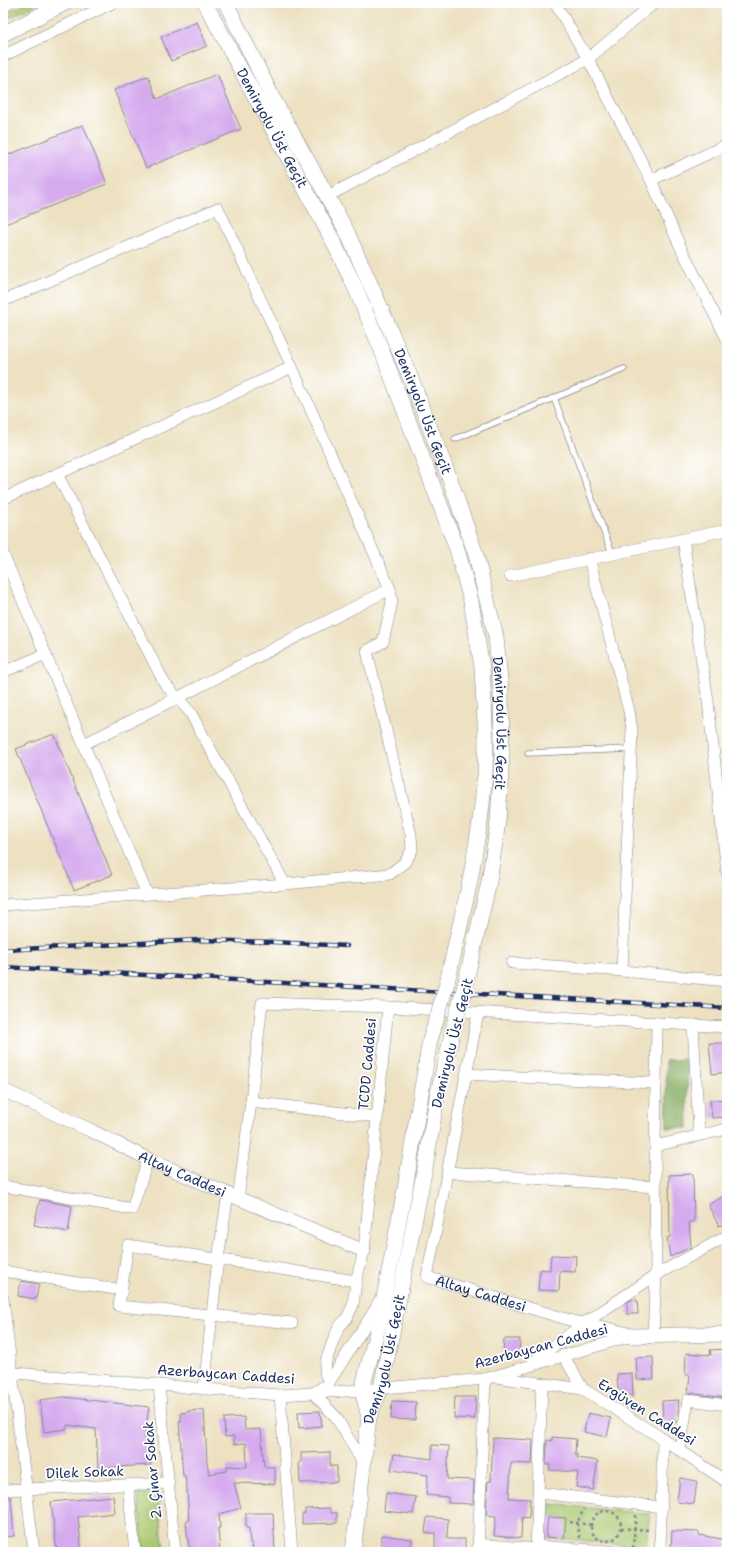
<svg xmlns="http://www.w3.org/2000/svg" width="730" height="1555" font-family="'Shantell Sans',sans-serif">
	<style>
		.green { fill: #abc970; stroke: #637c67 }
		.forest { fill: #88ad62; stroke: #526e60 }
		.building { fill: #d6abee }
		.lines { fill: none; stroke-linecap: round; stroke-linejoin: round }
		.service-casing { stroke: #848890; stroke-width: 7 }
		.minor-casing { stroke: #848890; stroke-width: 12 }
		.tertiary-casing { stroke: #848890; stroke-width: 14 }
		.secondary-casing { stroke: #848890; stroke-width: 16 }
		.path { stroke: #848890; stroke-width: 2.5; stroke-dasharray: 3 3; stroke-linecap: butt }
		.service { stroke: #fff; stroke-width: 5.5 }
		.minor { stroke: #fff; stroke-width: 11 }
		.tertiary { stroke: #fff; stroke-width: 13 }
		.secondary { stroke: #fff; stroke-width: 15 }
		.rail-casing { stroke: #1b2f5e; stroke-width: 4.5 }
		.rail { stroke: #fff; stroke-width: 3; stroke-dasharray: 9; stroke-linecap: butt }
		.secondary-bridge-casing { stroke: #848890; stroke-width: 16; stroke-linecap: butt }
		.secondary-bridge { stroke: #fff; stroke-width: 15 }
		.labels { text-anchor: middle; stroke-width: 3.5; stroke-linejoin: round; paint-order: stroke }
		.street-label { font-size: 14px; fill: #1b2f5e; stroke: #fff }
	</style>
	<rect width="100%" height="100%" fill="#fff"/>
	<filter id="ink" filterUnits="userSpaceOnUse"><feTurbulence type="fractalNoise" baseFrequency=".025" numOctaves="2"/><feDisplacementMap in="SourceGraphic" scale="8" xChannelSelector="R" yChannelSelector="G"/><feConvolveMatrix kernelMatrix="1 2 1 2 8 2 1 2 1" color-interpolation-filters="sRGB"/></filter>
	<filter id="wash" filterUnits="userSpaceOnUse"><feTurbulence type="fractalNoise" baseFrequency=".012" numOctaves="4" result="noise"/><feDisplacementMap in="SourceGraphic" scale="16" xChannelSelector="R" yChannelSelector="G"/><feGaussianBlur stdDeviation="0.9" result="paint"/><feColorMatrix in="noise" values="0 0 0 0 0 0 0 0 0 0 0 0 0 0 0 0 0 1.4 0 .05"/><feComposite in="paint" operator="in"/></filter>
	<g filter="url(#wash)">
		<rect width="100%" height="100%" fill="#ede1c1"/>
		<!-- green -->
		<path class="green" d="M27 3H39L3 21V15Z
			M158 1492 164 1552H143L138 1494Z
			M549 1504 650 1514 646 1547 546 1537Z"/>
		<!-- forest -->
		<path class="forest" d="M687 1059 688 1128H667L666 1060Z"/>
		<g id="blocks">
			<!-- building -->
			<path class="building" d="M197 22 207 46 171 61 161 37Z
				M217 74 241 129 146 168 114 90 148 76 157 99Z
				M83 125 107 184 3 225V157Z
				M54 734 112 875 74 890 16 749Z
				M709 1043H727V1072L712 1074Z
				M727 1099V1117L712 1118 710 1100Z
				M693 1174 694 1222H689L691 1247 670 1257 667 1238 670 1237 669 1175Z
				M727 1194V1222L719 1226 708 1205Z
				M40 1200 72 1206 68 1232 34 1225Z
				M551 1255 576 1256 575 1272 560 1271 559 1291 538 1290 540 1269 550 1270Z
				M21 1281 39 1284 36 1299 18 1296Z
				M631 1300H637L638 1314H627V1303Z
				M504 1339H520L519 1357 503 1356Z
				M727 1349V1398L688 1393 690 1375H685L686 1353 711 1355 710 1350Z
				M653 1357 654 1379 637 1380 636 1358Z
				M632 1373 633 1397 618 1389 617 1374Z
				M64 1397 149 1407 144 1441 150 1440 151 1465 98 1468 96 1429 67 1425V1429L44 1432 40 1400Z
				M455 1397H476L475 1419 454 1418Z
				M679 1400 677 1422H663L662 1401Z
				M392 1401 416 1402 415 1420 391 1419Z
				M204 1410 207 1462 209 1474 227 1471V1466L247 1467 246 1443 234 1444V1436L225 1437 224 1418 244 1417 245 1430 261 1429 264 1467H275V1484L234 1483 241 1508 219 1514 220 1528H218L220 1552H190L187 1534 186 1521H189L187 1490 185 1476H183L179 1421H181V1413L188 1412V1411Z
				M320 1411 322 1426 299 1428 298 1412Z
				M588 1413 611 1418 607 1437 584 1432Z
				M552 1437 576 1439 575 1454H577V1458L598 1461 593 1490 576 1487 578 1472 549 1470 550 1465H546L547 1440 552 1441Z
				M493 1438 533 1440 532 1464 511 1463 509 1498 530 1499 529 1518 522 1517 521 1538 494 1536 496 1516 486 1515 488 1481H491Z
				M432 1445 449 1446 447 1479 474 1480 473 1504 448 1503V1497L426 1495 428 1475 391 1470 394 1454 432 1459Z
				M330 1452V1466H337V1482L300 1483 299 1462H301V1453Z
				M680 1478 697 1481 694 1504 677 1502Z
				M386 1493 416 1497 413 1514 384 1511Z
				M113 1496 115 1513 78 1517 82 1552H57L51 1502Z
				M3 1497H11L14 1536 3 1537Z
				M330 1508 331 1513H337V1523L302 1524V1514H305V1509Z
				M246 1513H273L275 1552H253L252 1543H250L249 1528H246Z
				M427 1517 448 1519 447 1539H465V1552L435 1551V1533H425Z
				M548 1517 566 1518 564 1539 546 1537Z
				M672 1531 699 1532V1535L727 1540V1552H711L712 1550 671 1548Z
				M382 1535 412 1539 410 1552H380Z"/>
		</g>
	</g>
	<g filter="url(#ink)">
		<use href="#blocks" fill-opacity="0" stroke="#848890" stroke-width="1"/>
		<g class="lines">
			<!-- service casing -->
			<g class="service-casing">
				<path id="service" d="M554 398 612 553
					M455 439 624 369
					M528 753 631 749"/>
			</g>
			<!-- minor casing -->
			<g class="minor-casing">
				<g id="minor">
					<path d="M555 3 588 59 651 180 680 246 727 339"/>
					<path d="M3 56 112 3"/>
					<path d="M651 180 727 145"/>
					<path d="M328 196 588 59 654 3"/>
					<path d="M3 301 218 208 292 367 3 499"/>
					<path d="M57 474 165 684 190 712 285 884"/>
					<path d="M683 539 708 701 727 873"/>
					<path d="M3 554 147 894"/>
					<path d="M589 558 629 711 632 730 622 971"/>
					<path d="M510 576 727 530"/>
					<path d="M3 672 46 654"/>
					<path d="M84 744 177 698 390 589"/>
					<path d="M3 905 285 884 390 874 405 862 412 850 411 835 367 651 383 642 392 602 390 589 292 367"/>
					<path d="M512 963 622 971 727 981"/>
					<path id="s1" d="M478 1013 427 1277 583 1324"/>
					<path d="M693 1025 699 1135"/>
					<path d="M467 1074 539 1078 656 1083"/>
					<path d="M251 1102 262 1003 388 1007"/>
					<path d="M655 1146 727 1129"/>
					<path d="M448 1172 655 1187"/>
					<path d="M3 1186 132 1209 148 1159"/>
					<path d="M238 1199 251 1102 377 1117"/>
					<path d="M3 1271 122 1290"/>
					<path d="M3 1299 34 1552"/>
					<path d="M292 1323 119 1306 128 1245 356 1281"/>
					<path d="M653 1335 656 1275 655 1146 657 1023"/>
					<path d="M563 1355 583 1389 663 1439 727 1482"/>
					<path d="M533 1362 583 1324 656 1275 727 1236"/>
					<path d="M3 1372 280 1395 362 1390 485 1379 631 1336"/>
					<path d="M495 1377 583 1389"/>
					<path d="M329 1383 325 1372 326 1361 333 1341 339 1327 347 1318 353 1305 356 1281 364 1251 388 1007 727 1027"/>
					<path d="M159 1385 175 1552"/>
					<path d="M204 1389 218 1259 228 1194"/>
					<path d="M280 1395 292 1552"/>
					<path d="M680 1449 688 1400 727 1405"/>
					<path d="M363 1463 336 1417 313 1393 328 1384 376 1308 379 1301"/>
					<path d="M128 1485 135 1552"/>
					<path d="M3 1490 169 1483"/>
					<path d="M539 1493 662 1507"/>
					<path d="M478 1544 536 1549"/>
					<path d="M536 1546 622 1552"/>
					<path d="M478 1552 485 1379"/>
					<path d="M536 1552 542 1384"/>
					<path d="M660 1552 663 1439"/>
				</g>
			</g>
			<!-- tertiary casing -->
			<g class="tertiary-casing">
				<g id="tertiary">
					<path id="s2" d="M3 1090 92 1131 148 1159 228 1194 364 1251"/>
				</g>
			</g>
			<!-- secondary casing -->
			<g class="secondary-casing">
				<g id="secondary">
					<path id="s3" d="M205 3 332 239 355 287 380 346 457 549 471 601 482 668 486 741 485 775 480 822 470 881 447 983"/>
					<path id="s4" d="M226 3 273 99 346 230 376 297 412 381 452 485 476 555 487 600 496 637 501 692 502 753 498 822 489 882 465 985"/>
					<path d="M3 4 6 3"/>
					<path d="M3 34 65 3"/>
					<path d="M583 1324 632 1336 727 1334"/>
					<path d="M369 1417 362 1390 379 1323 405 1189 430 1040 436 1021"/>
					<path id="s5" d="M353 1552 369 1417 381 1388 426 1163 437 1097 455 1022"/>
				</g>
			</g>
			<!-- path -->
			<path class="path" d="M591 1526a15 15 0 1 1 30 0a15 15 0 1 1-30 0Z
				M570 1522 591 1525
				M621 1528 648 1530
				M580 1538 577 1523 584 1509
				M633 1548 636 1515"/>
			<!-- service -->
			<use href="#service" class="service"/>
			<!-- minor -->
			<use href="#minor" class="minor"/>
			<!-- tertiary -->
			<use href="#tertiary" class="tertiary"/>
			<!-- secondary -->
			<use href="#secondary" class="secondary"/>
			<!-- rail casing -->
			<g class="rail-casing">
				<path id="rail" d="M3 950 200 940 274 942 347 946
					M3 967 727 1008"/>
			</g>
			<!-- rail -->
			<use href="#rail" class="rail"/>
			<!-- secondary-bridge casing -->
			<g class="secondary-bridge-casing">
				<path id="secondary-bridge" d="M436 1021 447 983
					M455 1022 465 985"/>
			</g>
			<!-- secondary-bridge -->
			<use href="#secondary-bridge" class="secondary-bridge"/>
		</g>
	</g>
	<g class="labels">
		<!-- street labels -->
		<g class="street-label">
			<text dy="5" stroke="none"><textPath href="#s3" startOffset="142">Demiryolu Üst Geçit</textPath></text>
			<text dy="5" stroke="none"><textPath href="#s4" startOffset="454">Demiryolu Üst Geçit</textPath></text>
			<text dy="5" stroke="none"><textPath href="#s4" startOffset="778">Demiryolu Üst Geçit</textPath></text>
			<text transform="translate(452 1043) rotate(-76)" y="5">Demiryolu Üst Geçit</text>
			<text transform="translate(367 1064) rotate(-85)" y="5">TCDD Caddesi</text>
			<text dy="5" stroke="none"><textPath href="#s2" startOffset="198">Altay Caddesi</textPath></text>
			<text dy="5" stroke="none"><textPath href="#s1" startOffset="325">Altay Caddesi</textPath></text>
			<text dy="5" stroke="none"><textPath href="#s5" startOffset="196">Demiryolu Üst Geçit</textPath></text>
			<text transform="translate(541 1346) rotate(-15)" y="5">Azerbaycan Caddesi</text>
			<text transform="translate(226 1374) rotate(4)" y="5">Azerbaycan Caddesi</text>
			<text transform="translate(647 1412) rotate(32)" y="5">Ergüven Caddesi</text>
			<text transform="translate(152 1470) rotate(-95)" y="5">2. Çınar Sokak</text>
			<text transform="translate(85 1472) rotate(-2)" y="5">Dilek Sokak</text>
		</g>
	</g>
	<!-- margin -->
	<rect width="730" height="1555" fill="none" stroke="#fff" stroke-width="16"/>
</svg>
